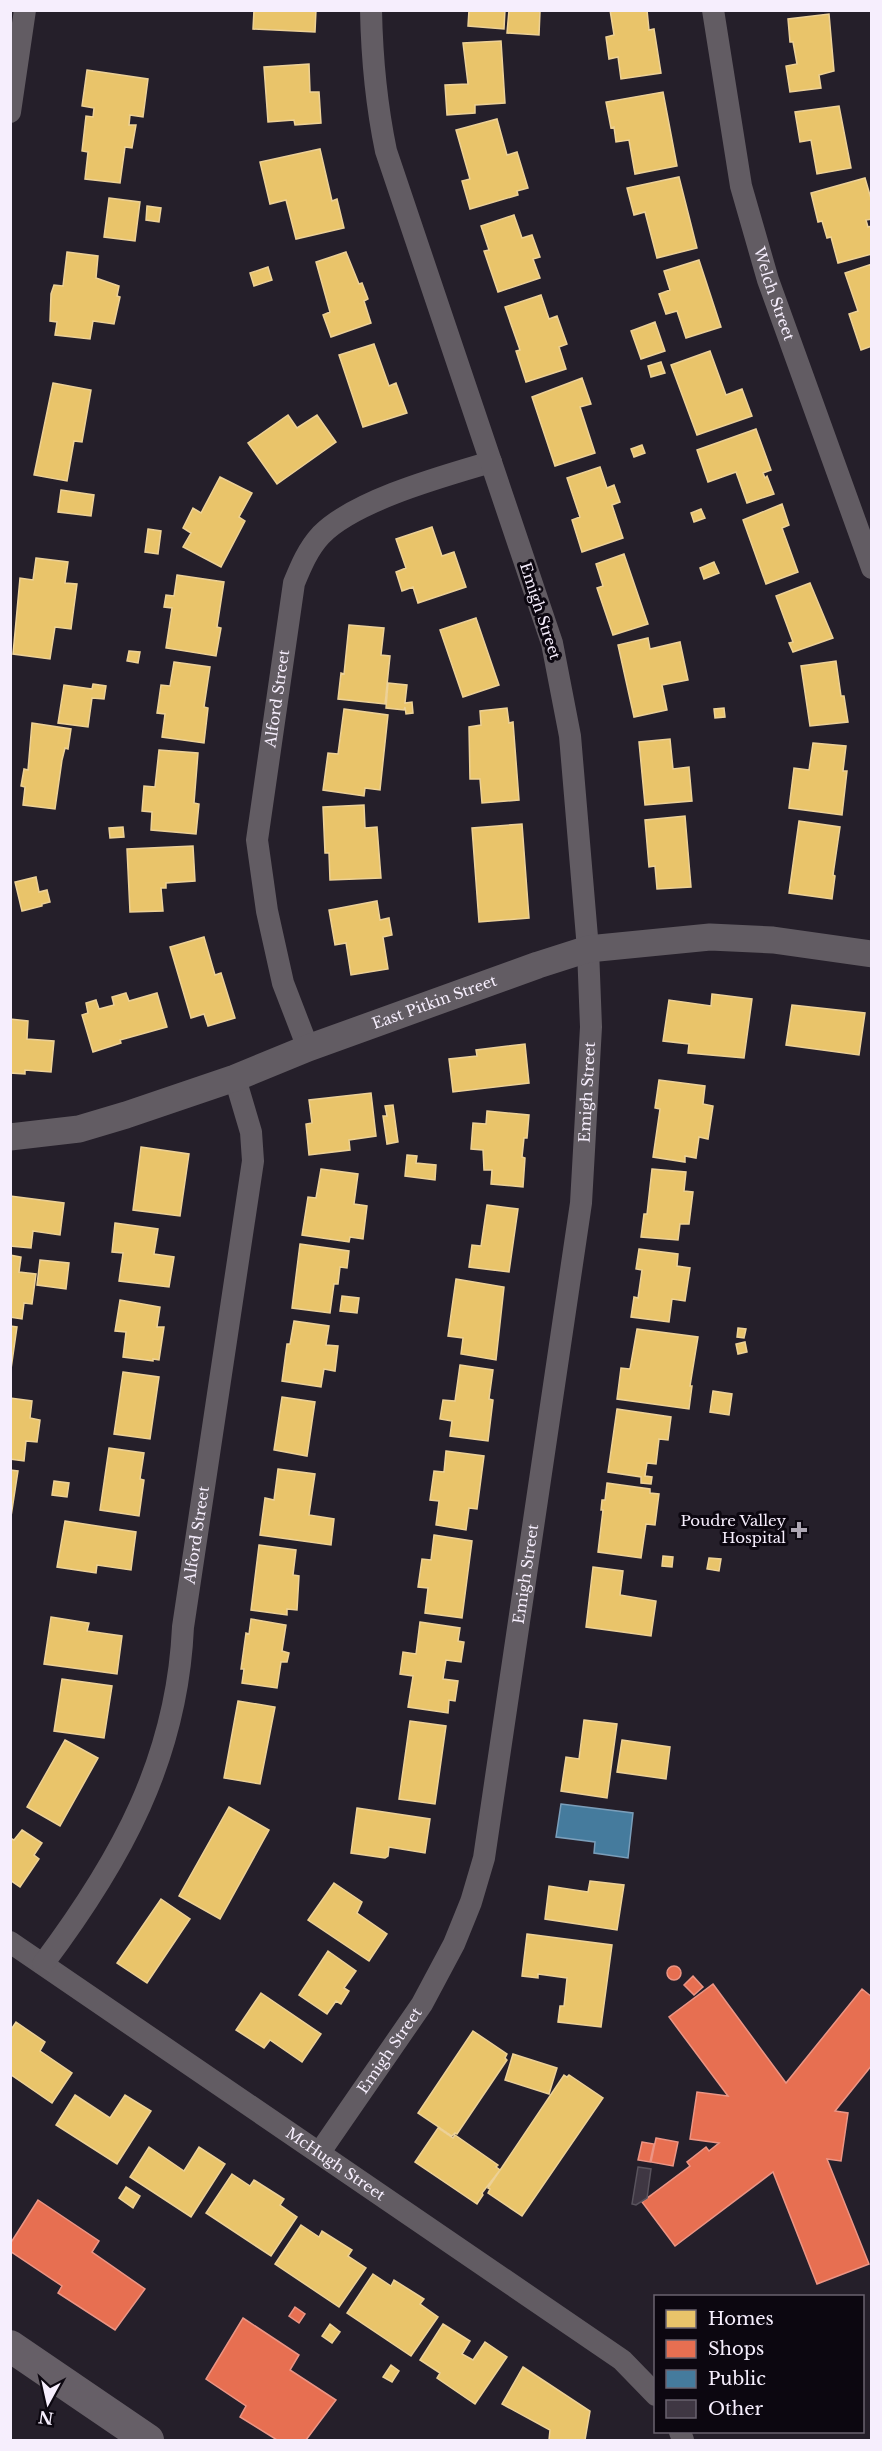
<svg xmlns="http://www.w3.org/2000/svg" width="882" height="2451" font-family="'Libre Baskerville',serif">
	<style>
		.homes { fill: #e9c46a; stroke: #edd196; stroke-width: 1.5 }
		.shops { fill: #e76f51; stroke: #ec9585; stroke-width: 1.5 }
		.public { fill: #457b9d; stroke: #7a9eba; stroke-width: 1.5 }
		.building { fill: #3f3743; stroke: #59535d; stroke-width: 1.5 }
		.lines { fill: none; stroke-linecap: round; stroke-linejoin: round }
		.minor { stroke: #625c63; stroke-width: 22 }
		.tertiary { stroke: #625c63; stroke-width: 27 }
		.secondary { stroke: #665f67; stroke-width: 32 }
		.poi-dot { fill: #ada6b3; stroke: #0c0710; stroke-width: 2 }
		.labels { text-anchor: middle; stroke-width: 6; stroke-linejoin: round; paint-order: stroke }
		.street-label { font-size: 15px; fill: #f6eefd; stroke: #0c0710 }
		.poi-label { font-size: 15px; fill: #f6eefd; stroke: #0c0710; text-anchor: end }
	</style>
	<rect width="100%" height="100%" fill="#251f2a"/>
	<!-- homes -->
	<path class="homes" d="M254 10H316L315 32 253 29Z
		M469 10H505L504 29 468 26Z
		M509 10 540 11 539 35 507 33Z
		M610 10H647L649 30 654 29 661 73 621 79 618 57 609 59 606 37 614 35Z
		M829 14 834 71 819 75 821 88 790 92 786 66 797 64 793 42H790L788 19Z
		M501 41 505 103 475 105V113L447 115 445 85 468 84 463 43Z
		M309 64 310 92H319L321 123 295 125 294 120 268 122 264 67Z
		M87 70 148 79 143 117 130 115 129 125H136L132 148 125 147 120 183 85 179 88 152 82 151 86 116 93 117 94 108 82 106Z
		M663 92 677 166 635 174 629 140 616 142 614 127 611 128 606 102Z
		M839 106 851 168 817 174 811 140 800 142 795 112Z
		M497 119 507 155 517 152 528 188 517 191 518 195 470 209 462 181 470 179 456 130Z
		M320 149 332 201 337 199 344 228 296 239 286 200 270 204 260 162Z
		M679 177 697 248 657 258 645 212 634 215 627 188Z
		M865 178 872 202V219L866 220 868 227 872 226V254L838 263 831 237 827 238 822 221 818 222 811 193Z
		M109 198 140 202 135 241 104 237Z
		M147 206 161 208 159 222 146 220Z
		M514 215 522 238 532 235 540 257 533 259 540 278 498 292 484 251 489 250 481 226Z
		M67 252 98 256 96 278 119 286 117 296 120 297 114 324 93 321 90 339 55 335 57 322 50 321 51 294 54 285 63 286Z
		M346 252 359 284 362 283 368 299 364 301 371 323 331 337 323 315 330 312 316 262Z
		M699 260 721 327 686 338 677 311 666 314 659 294 670 290 664 271Z
		M872 264V346L861 350 849 314 858 311 845 273Z
		M268 267 272 280 254 286 250 273Z
		M541 295 549 319 557 316 567 344 559 347 566 369 526 382 516 351 520 350 505 307Z
		M655 322 665 351 641 359 631 331Z
		M374 344 389 386 396 383 407 413 363 427 339 355Z
		M710 351 726 395 742 389 752 416 697 435 671 365Z
		M661 362 665 373 651 377 648 366Z
		M582 378 591 404 580 407 595 453 555 466 532 397Z
		M53 383 91 390 82 442 74 441 67 481 34 475Z
		M288 415 297 428 317 415 336 442 277 484 248 443Z
		M756 429 771 470 763 473 765 478 767 476 774 494 747 503 736 472 708 482 697 450Z
		M642 445 645 453 634 457 631 449Z
		M600 467 607 488 614 485 620 502 612 505 623 538 582 552 572 520 580 517 567 478Z
		M220 477 252 493 239 517 245 521 221 567 183 547 191 533 183 528 193 508 201 513Z
		M61 490 94 495 91 516 58 512Z
		M782 504 789 525 782 528 798 572 766 584 743 520Z
		M701 509 705 518 694 522 691 513Z
		M432 527 442 556 454 552 466 587 418 603 413 587 402 591 396 572 406 568 396 539Z
		M148 529 161 531 158 554 145 552Z
		M624 554 648 624 613 635 597 588 603 586 596 564Z
		M36 558 68 562 65 583 77 584 71 629 55 627 50 659 13 654 20 578 33 580Z
		M714 562 719 573 704 579 700 568Z
		M177 575 224 582 217 627 221 628 216 656 166 648 172 608 164 607 166 595 174 596Z
		M810 583 833 638 793 652 789 643 793 642 776 596Z
		M476 618 499 685 463 697 440 630Z
		M349 625 384 628 381 655 390 656 385 704 338 699 341 673 344 674Z
		M648 638 650 649 680 642 688 680 662 685 667 710 634 717 618 645Z
		M129 651 140 652 138 663 127 661Z
		M836 661 841 696H844L848 722 810 726 801 666Z
		M174 662 210 667 204 707 208 708 204 743 162 737 165 714 157 713 161 685 170 686Z
		M388 683 407 685 405 703 412 702 413 713 406 714 405 707 404 710 386 708Z
		M93 684 106 686 104 699 92 698 88 727 58 723 64 685 92 689Z
		M507 708 509 723 513 722 519 800 482 803 480 779H470L469 727 481 725 480 711Z
		M724 708 725 717 715 718 714 709Z
		M344 709 388 715 380 790 365 788 364 796 323 790 328 753 338 754Z
		M32 723 71 729 68 749 65 748 62 760 55 809 23 805 25 787 21 786 24 769 28 770Z
		M670 739 673 769 689 767 692 801 645 805 639 742Z
		M813 743 846 746 843 771H847L842 815 789 808 794 768 809 770Z
		M159 750 198 753 194 803 199 804 196 834 151 830 152 812 142 811 144 786 155 787Z
		M364 805 365 828 377 827 381 878 330 880 329 853H325L323 807Z
		M685 816 691 887 657 889 655 866 649 867 645 820Z
		M799 821 840 827 833 875 835 876 832 899 789 893Z
		M522 824 529 918 479 922 472 828Z
		M123 827 124 837 110 838 109 828Z
		M193 846 195 881 166 883V888H161L163 911 130 912 127 849Z
		M36 877 39 892 47 890 50 902 42 904V906L22 911 15 882Z
		M377 901 380 920 389 918 392 935 383 937 388 969 351 975 346 943 335 945 329 910Z
		M204 937 215 975 221 973 235 1018 208 1026 204 1014 191 1018 170 947Z
		M126 993 129 1001 157 993 167 1027 120 1040 121 1043 93 1052 82 1015 88 1013 86 1003 96 1000 99 1009 114 1005 112 997Z
		M712 994 752 999 744 1058 688 1053 689 1044 663 1041 669 1000 711 1006Z
		M792 1005 865 1013 859 1055 786 1045Z
		M10 1019 28 1021 27 1039 54 1041 51 1072 25 1070V1074L10 1073Z
		M525 1044 529 1083 453 1092 449 1059 477 1056 476 1050Z
		M659 1080 705 1086 703 1104 713 1106 708 1139 699 1137 696 1158 685 1156V1162L653 1157 660 1109 655 1108Z
		M371 1093 376 1136 349 1140 350 1150 309 1155 306 1124 312 1123 309 1100Z
		M393 1105 398 1142 387 1144 383 1116H387L385 1106Z
		M487 1111 529 1115 527 1138H524L522 1157 525 1158 523 1187 491 1184 492 1170H484L483 1150 471 1149 473 1123 486 1124Z
		M141 1147 189 1154 180 1216 133 1210Z
		M407 1155 417 1156 416 1163 436 1165 435 1180 405 1176Z
		M321 1169 358 1174 354 1204 367 1206 363 1239 350 1237 349 1242 302 1235 308 1197 316 1198Z
		M652 1169 686 1172 684 1191 693 1192 689 1224H680L678 1240 641 1237 644 1214H647Z
		M10 1196 64 1203 60 1235 33 1231 31 1248 10 1246Z
		M487 1205 518 1209 509 1272 469 1267 472 1245 481 1246Z
		M115 1223 158 1229 154 1254 174 1257 169 1287 119 1281 123 1253 112 1252Z
		M300 1244 349 1251 347 1268 340 1267 338 1284H334L330 1313 292 1308Z
		M639 1249 678 1254 677 1266 690 1268 685 1301 672 1299 669 1322 631 1317 634 1297 638 1298 642 1270 636 1269Z
		M10 1255 21 1257 19 1272 36 1274 32 1304 24 1303 22 1319 10 1317Z
		M40 1260 69 1263 66 1289 37 1285Z
		M456 1279 504 1287 496 1360 461 1354 463 1338 448 1336Z
		M342 1296 359 1298 357 1313 340 1311Z
		M120 1300 160 1307 157 1327H164L159 1360 153 1359V1361L123 1357 126 1332 115 1331Z
		M294 1321 329 1326 326 1345 338 1346 335 1371 324 1369 321 1387 282 1381 287 1344H290Z
		M10 1326 17 1327 10 1376Z
		M738 1328 746 1329 744 1338 737 1337Z
		M637 1329 698 1337 690 1386H692L689 1409 617 1399 621 1368 630 1369Z
		M745 1342 747 1352 738 1354 736 1344Z
		M460 1365 493 1370 489 1399 493 1400 488 1441 450 1436 452 1421 440 1419 443 1400 455 1401Z
		M123 1372 159 1377 150 1439 114 1434Z
		M713 1391 732 1394 729 1415 710 1412Z
		M282 1397 315 1402 307 1456 274 1450Z
		M10 1398 32 1401 30 1418 40 1420 37 1442 26 1441 24 1461 10 1459Z
		M617 1409 671 1417 668 1440 659 1439 656 1464 647 1463 645 1476 652 1477 651 1484 641 1483V1477L608 1472Z
		M109 1448 144 1453 140 1479 144 1480 139 1516 100 1510Z
		M446 1451 484 1456 477 1509 469 1508 466 1530 436 1525 439 1501 430 1500 434 1471 444 1472Z
		M278 1469 315 1474 309 1515 334 1519 331 1545 260 1535 265 1498 274 1500Z
		M10 1470 18 1471 10 1523Z
		M54 1481 69 1483 67 1497 52 1495Z
		M607 1483 650 1489V1493L659 1494 655 1525 646 1524 641 1558 598 1552 603 1510H601L602 1500H605Z
		M65 1521 136 1532 131 1570 97 1565 96 1573 57 1567Z
		M434 1535 472 1541 462 1618 425 1613 428 1588 418 1587 422 1559 431 1560Z
		M259 1545 296 1550 293 1575 299 1576 297 1610 287 1609V1615L251 1610Z
		M663 1556 673 1557 672 1567 662 1566Z
		M709 1558 721 1559 719 1571 707 1569Z
		M593 1567 623 1571 620 1595 656 1601 651 1636 586 1627Z
		M51 1617 89 1623 87 1631 122 1636 117 1674 44 1664Z
		M251 1619 286 1625 282 1651 289 1653 287 1662H281L277 1688 242 1683 244 1669H241L246 1633 249 1634Z
		M420 1622 460 1628 458 1641 464 1642 461 1662 446 1660 443 1679 458 1681 455 1701 449 1700 448 1713 408 1707 413 1676 400 1674 403 1652 416 1654Z
		M62 1679 112 1686 104 1738 54 1731Z
		M238 1701 275 1707 260 1784 224 1778Z
		M584 1720 617 1724 607 1798 561 1791 566 1757 579 1759Z
		M410 1721 446 1726 435 1804 399 1799Z
		M65 1740 98 1758 60 1826 27 1807Z
		M622 1740 670 1747 666 1779 617 1772Z
		M229 1807 269 1830 220 1919 179 1896Z
		M357 1808 430 1819 425 1853 389 1847 388 1856 385 1858 351 1853Z
		M22 1830 42 1843 34 1855 39 1859 20 1887 10 1880V1838L14 1840Z
		M590 1881 624 1885 617 1930 545 1919 549 1886 588 1892Z
		M334 1883 362 1902 357 1913 387 1934 369 1961 308 1920Z
		M161 1899 190 1919 147 1983 117 1963Z
		M527 1934 612 1945 601 2027 558 2022 560 2006H564L567 1978 538 1974V1978L522 1976Z
		M328 1951 356 1971 344 1988 349 1991 341 2004 336 2001 327 2014 299 1995Z
		M261 1993 321 2034 302 2062 270 2040 264 2048 236 2030Z
		M16 2022 45 2042 40 2051 72 2073 52 2103 10 2074V2031Z
		M473 2031 507 2054 505 2058 507 2060 457 2134 455 2133 452 2136 418 2113Z
		M513 2054 557 2068 549 2094 505 2080Z
		M564 2075 567 2077 569 2075 603 2098 522 2216 488 2193 490 2189 488 2188Z
		M75 2095 110 2118 125 2095 151 2111 117 2164 56 2125Z
		M438 2128 453 2138 455 2135 498 2165 496 2167 500 2170 482 2193 483 2195 477 2204 415 2162Z
		M149 2147 184 2171 199 2147 225 2164 191 2217 130 2177Z
		M232 2174 250 2186 254 2180 284 2199 280 2205 297 2217 271 2256 206 2213Z
		M126 2187 140 2196 133 2208 119 2198Z
		M301 2225 319 2237 322 2231 352 2250 348 2256 366 2268 339 2307 275 2264Z
		M373 2274 391 2286 394 2280 424 2299 420 2304 438 2317 411 2356 347 2313Z
		M330 2324 340 2332 332 2343 322 2336Z
		M443 2324 470 2341 462 2354 473 2360 485 2342 507 2357 475 2404 437 2378 440 2373 420 2360Z
		M391 2365 399 2371 392 2382 383 2377Z
		M523 2367 590 2411 585 2440H549L550 2430 502 2404Z"/>
	<!-- shops -->
	<path class="shops" d="M667 1973a7 7 0 1 1 14 0a7 7 0 1 1-14 0Z
		M693 1976 703 1987 694 1995 684 1985Z
		M713 1984 786 2083 862 1989 872 1997V2065L835 2111 848 2113 841 2161 827 2159 869 2264 817 2284 773 2172 675 2246 642 2202 690 2166 687 2162 706 2147 709 2151 719 2143 690 2139 697 2092 728 2096 669 2017Z
		M656 2138 678 2142 673 2166 651 2162Z
		M642 2142 654 2144 650 2162 638 2160Z
		M38 2200 99 2241 92 2252 145 2289 115 2330 58 2293 62 2286 10 2251V2244Z
		M295 2307 305 2314 299 2323 289 2316Z
		M243 2318 299 2355 290 2370 336 2400 306 2440H277L240 2417 246 2406 206 2379Z"/>
	<!-- public -->
	<path class="public" d="M561 1804 633 1813 628 1858 594 1853 595 1842 556 1837Z"/>
	<!-- building -->
	<path class="building" d="M638 2167 651 2169 647 2198 636 2205 632 2204Z"/>
	<g class="lines">
		<!-- minor -->
		<g class="minor">
			<path id="s1" d="M713 10 741 186 768 280 872 568"/>
			<path d="M10 112 25 10"/>
			<path id="s2" d="M308 1048 283 983 267 911 257 840 294 583C301 566 308 549 321 535 355 500 444 476 491 462"/>
			<path id="s3" d="M10 1942 622 2360 656 2395"/>
			<path id="s4" d="M43 1964C121 1860 177 1759 183 1627L253 1161 251 1132 235 1078"/>
			<path id="s5" d="M320 2152 422 2004 454 1944 471 1902 484 1858 581 1203 591 1027 588 949 570 736 552 643 386 151C376 103 372 60 371 10"/>
			<path d="M680 2432 683 2440"/>
		</g>
		<!-- tertiary -->
		<path class="tertiary" id="s6" d="M10 1137 79 1129 126 1115 235 1078 308 1048 538 965 588 949 710 937 773 940 872 954"/>
		<!-- secondary -->
		<path class="secondary" d="M10 2346 148 2440"/>
	</g>
	<!-- markers -->
	<path class="poi-dot" d="M796 1521h6v6h6v6h-6v6h-6v-6h-6v-6h6z"/>
	<g class="labels">
		<!-- street labels -->
		<g class="street-label">
			<text dy="5" stroke="none"><textPath href="#s1" startOffset="291">Welch Street</textPath></text>
			<text transform="translate(540 611) rotate(72)" y="5">Emigh Street</text>
			<text dy="5" stroke="none"><textPath href="#s2" startOffset="358">Alford Street</textPath></text>
			<text dy="5" stroke="none"><textPath href="#s6" startOffset="447">East Pitkin Street</textPath></text>
			<text dy="5" stroke="none"><textPath href="#s5" startOffset="1112">Emigh Street</textPath></text>
			<text dy="5" stroke="none"><textPath href="#s4" startOffset="464">Alford Street</textPath></text>
			<text dy="5" stroke="none"><textPath href="#s5" startOffset="626">Emigh Street</textPath></text>
			<text dy="5" stroke="none"><textPath href="#s5" startOffset="123">Emigh Street</textPath></text>
			<text dy="5" stroke="none"><textPath href="#s3" startOffset="394">McHugh Street</textPath></text>
		</g>
		<!-- poi labels -->
		<g class="poi-label">
			<text x="786" y="1526">Poudre Valley<tspan x="786" dy="17">Hospital</tspan></text>
		</g>
	</g>
	<!-- border -->
	<rect width="882" height="2451" fill="none" stroke="#f6eefd" stroke-width="24"/>
	<!-- legend -->
	<rect x="654" y="2295" width="210" height="138" fill="#0c0710" stroke="#6a636f" stroke-width="1.5"/>
	<rect x="666" y="2310" width="30" height="18" fill="#e9c46a" stroke="#6a636f" stroke-width="1.5"/>
	<text x="708" y="2325" font-size="18" fill="#f6eefd">Homes</text>
	<rect x="666" y="2340" width="30" height="18" fill="#e76f51" stroke="#6a636f" stroke-width="1.5"/>
	<text x="708" y="2355" font-size="18" fill="#f6eefd">Shops</text>
	<rect x="666" y="2370" width="30" height="18" fill="#457b9d" stroke="#6a636f" stroke-width="1.5"/>
	<text x="708" y="2385" font-size="18" fill="#f6eefd">Public</text>
	<rect x="666" y="2400" width="30" height="18" fill="#3f3743" stroke="#6a636f" stroke-width="1.5"/>
	<text x="708" y="2415" font-size="18" fill="#f6eefd">Other</text>
	<!-- north arrow -->
	<g transform="translate(48 2403) rotate(188)" stroke="#0c0710" stroke-width="4.5" paint-order="stroke">
	<path d="M0-4.5L10 22L0 15L-10 22Z" fill="#f6eefd"/>
	<text y="-9" font-size="16" font-weight="bold" text-anchor="middle" fill="#f6eefd">N</text>
	</g>
</svg>
